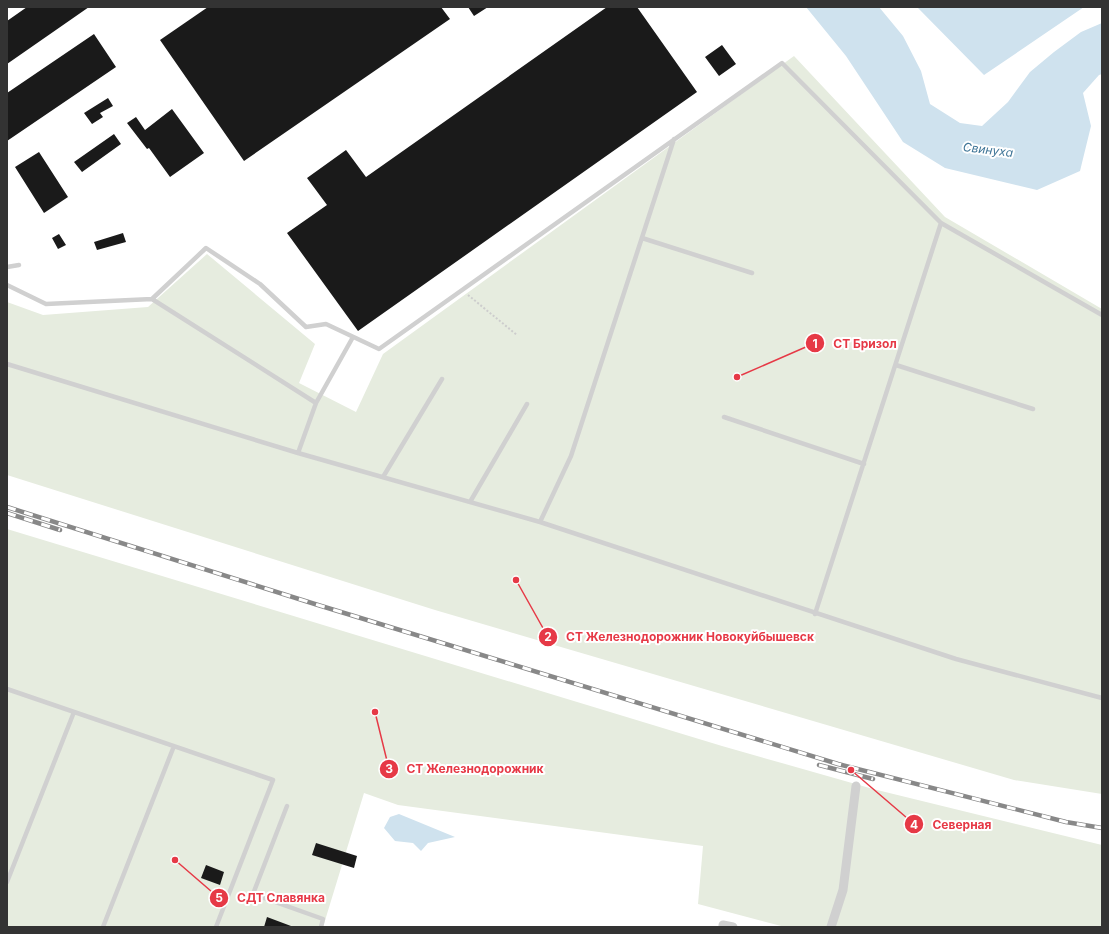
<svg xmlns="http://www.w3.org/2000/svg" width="1109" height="934" font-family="Inter,sans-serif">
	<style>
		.green { fill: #e6ecdf }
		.water { fill: #cfe2ee }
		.building { fill: #1a1a1a }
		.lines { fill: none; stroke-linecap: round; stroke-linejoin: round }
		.path { stroke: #cdcdcd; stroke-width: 2; stroke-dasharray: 2 2; stroke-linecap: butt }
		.service { stroke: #d0d0d0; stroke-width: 4.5 }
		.minor { stroke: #d0d0d0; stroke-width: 9 }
		.rail-casing { stroke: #888; stroke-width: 4.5 }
		.rail { stroke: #fff; stroke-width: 3; stroke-dasharray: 9; stroke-linecap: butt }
		.labels { text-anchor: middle; stroke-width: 4; stroke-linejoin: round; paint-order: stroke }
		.water-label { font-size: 12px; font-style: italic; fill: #3f7597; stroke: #fff }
		.leader { fill: none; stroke: #e63946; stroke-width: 1.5 }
		.callout-dot { fill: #e63946; stroke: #fff; stroke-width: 1.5 }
		.mark-label { font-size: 12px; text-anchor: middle; font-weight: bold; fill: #fff }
		.callout-label { font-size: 12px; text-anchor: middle; font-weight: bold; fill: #e63946; stroke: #fff; stroke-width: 4; stroke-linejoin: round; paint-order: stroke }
	</style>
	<rect width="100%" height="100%" fill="#fff"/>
	<!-- green -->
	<path class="green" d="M794 56 945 217 1102 309V794L1014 780 435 610 7 475V302L43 315 148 307 207 254 315 344 299 383 356 412 383 354Z
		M7 529 722 746 873 789 1102 845V927H785L698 904 703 846 398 805 364 793 323 927H7Z"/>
	<!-- water -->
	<path class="water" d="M806 7H879L903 36 921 71 930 104 960 123 982 126 1008 102 1030 72 1054 52 1081 32 1102 23V74L1099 75 1083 93 1091 126 1080 171 1037 190 945 168 903 142 846 56Z
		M917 7H1084L984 75Z
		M399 814 455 837 428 843 421 851 413 843 395 841 384 828 390 817Z"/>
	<!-- building -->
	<path class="building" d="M27 7H89L7 64V21Z
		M208 7H441L450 19 244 161 160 40Z
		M468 7H488L474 16Z
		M607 7H637L697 92 358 331 287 233 327 205 307 178 346 150 366 177Z
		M94 34 116 67 7 141V93Z
		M722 45 736 64 719 76 705 57Z
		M108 98 113 106 100 113 103 117 92 124 84 113Z
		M172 109 204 153 170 177 149 148 147 149 127 123 136 117 145 130Z
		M114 134 121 144 82 172 74 162Z
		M39 152 68 197 44 213 15 167Z
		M123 233 126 242 97 250 94 242Z
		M59 234 66 245 58 249 52 238Z
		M316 843 357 856 354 868 312 855Z
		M206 865 224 872 220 885 201 878Z
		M267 917 291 926V927H264Z"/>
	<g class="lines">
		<!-- path -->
		<path class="path" d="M468 295 517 335"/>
		<!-- service -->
		<path class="service" d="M642 238 752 273
			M7 267 19 265
			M7 285 46 304 152 299 206 248 260 284 306 327 326 324 379 349 782 63 941 223 1102 315
			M152 299 316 403
			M7 364 298 453 540 522 956 659 1102 698
			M896 365 1033 409
			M724 417 864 464
			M298 453 316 403 353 337
			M383 477 442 379
			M470 502 527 404
			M540 522 571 456 674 139
			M815 614 941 223
			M7 689 273 780 216 927
			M287 806 253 894 323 919 321 927
			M7 882 74 712
			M103 927 174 746"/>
		<!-- minor -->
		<path class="minor" d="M723 927V925L733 927
			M831 927 843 890 856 786"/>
		<!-- rail casing -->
		<g class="rail-casing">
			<path id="rail" d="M7 507 318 605 838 764 1066 822 1102 828
				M7 513 60 530
				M819 765 873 779"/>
		</g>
		<!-- rail -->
		<use href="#rail" class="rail"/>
	</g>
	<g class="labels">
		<!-- water labels -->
		<g class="water-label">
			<text transform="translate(988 150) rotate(7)" y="4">Свинуха</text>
		</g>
	</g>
	<!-- callouts -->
	<path class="leader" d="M737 377L815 343M516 580L548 637M375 712L389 769M851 770L914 824M175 860L219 898"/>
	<g class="callout-dot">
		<circle cx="737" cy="377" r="4"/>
		<circle cx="516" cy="580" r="4"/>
		<circle cx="375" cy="712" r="4"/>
		<circle cx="851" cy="770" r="4"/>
		<circle cx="175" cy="860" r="4"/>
		<circle cx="815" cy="343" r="10"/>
		<circle cx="548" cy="637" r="10"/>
		<circle cx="389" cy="769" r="10"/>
		<circle cx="914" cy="824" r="10"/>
		<circle cx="219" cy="898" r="10"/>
	</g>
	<g class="mark-label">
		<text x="815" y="348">1</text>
		<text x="548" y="641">2</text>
		<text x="389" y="773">3</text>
		<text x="914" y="829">4</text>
		<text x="219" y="902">5</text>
	</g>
	<g class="callout-label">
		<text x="865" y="348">СТ Бризол</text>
		<text x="690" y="641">СТ Железнодорожник Новокуйбышевск</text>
		<text x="475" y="773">СТ Железнодорожник</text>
		<text x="962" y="829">Северная</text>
		<text x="281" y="902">СДТ Славянка</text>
	</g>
	<!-- border -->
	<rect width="1109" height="934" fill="none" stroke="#333333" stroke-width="16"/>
</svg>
